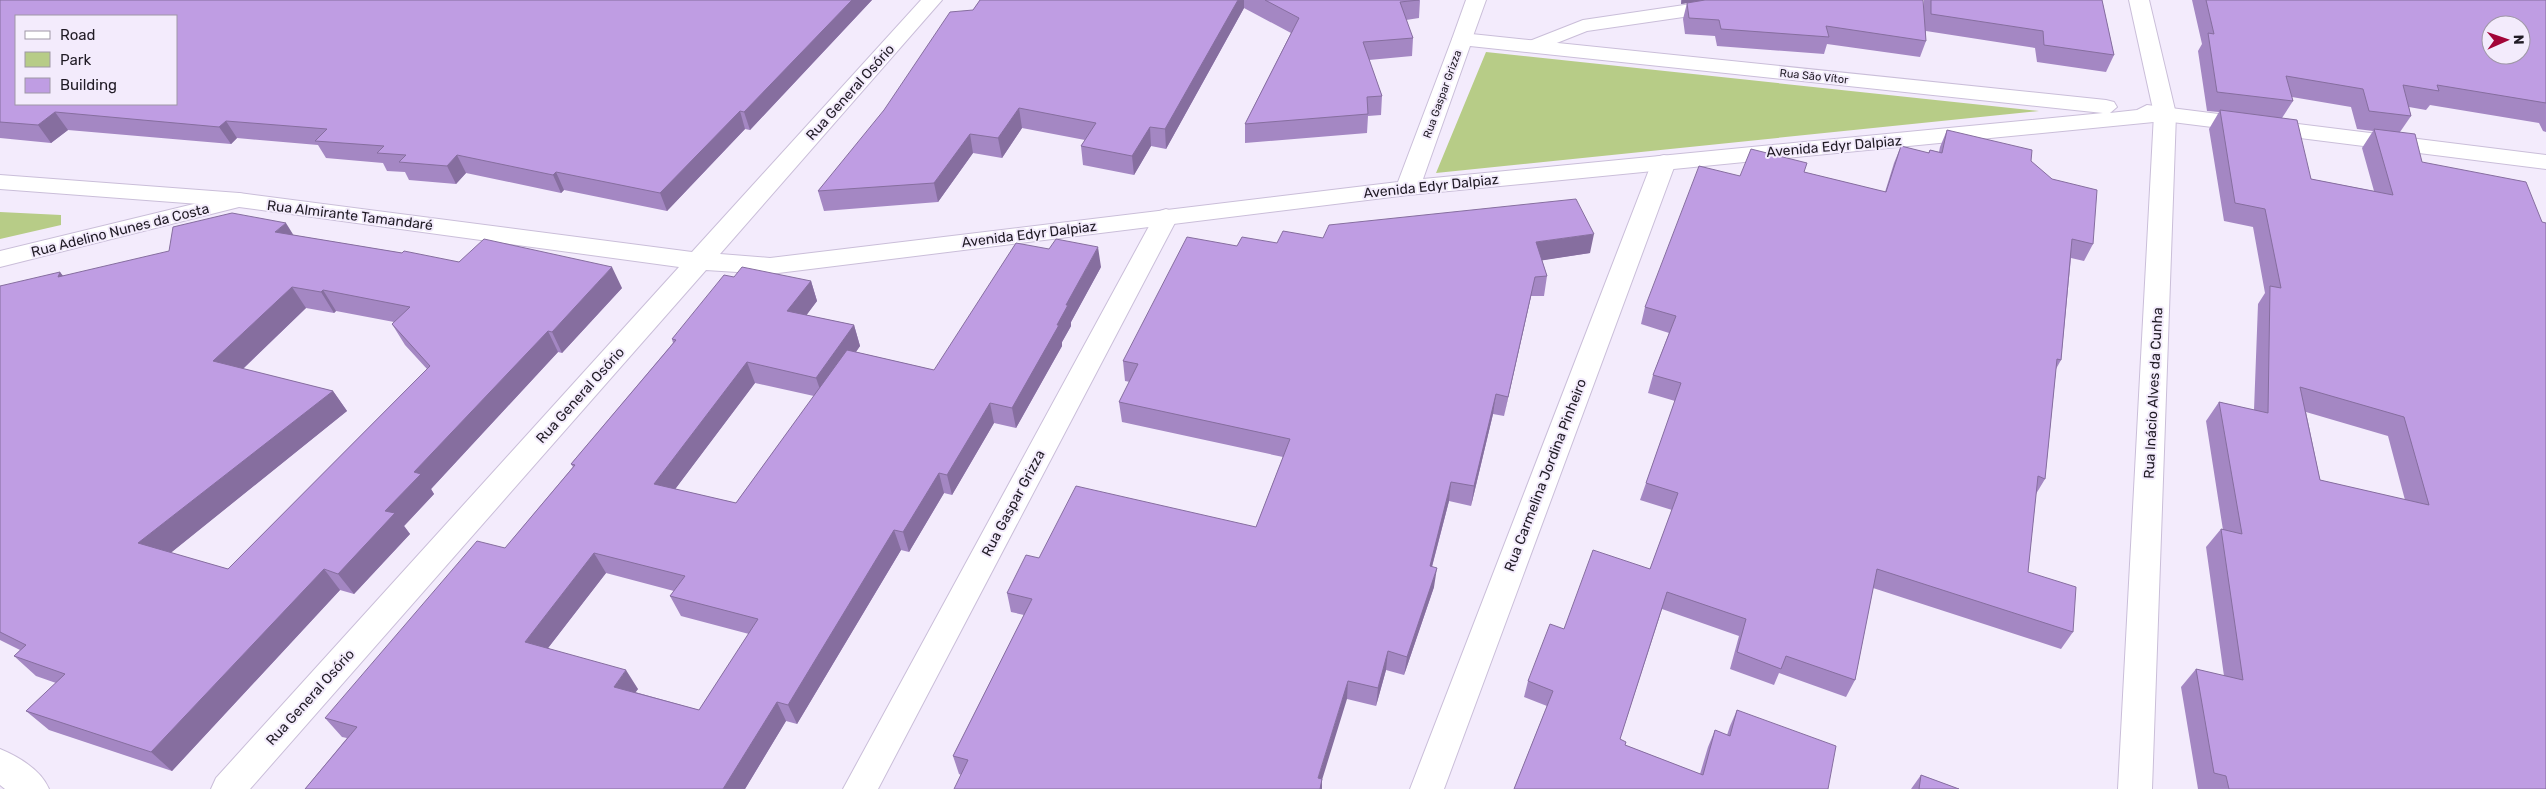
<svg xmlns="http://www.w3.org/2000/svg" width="2546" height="789" font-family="Rubik,sans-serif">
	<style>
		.green { fill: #b7cc87 }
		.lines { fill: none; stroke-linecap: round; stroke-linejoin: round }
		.minor-casing { stroke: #cabed9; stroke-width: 2 }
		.tertiary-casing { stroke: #cabed9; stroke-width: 2 }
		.minor { fill: #fff; fill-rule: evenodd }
		.tertiary { fill: #fff; fill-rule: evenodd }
		.wall { fill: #a487c3; fill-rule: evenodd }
		.shaded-wall { fill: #866e9f }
		.building { fill: #bf9de3; stroke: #866e9f; fill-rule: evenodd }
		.labels { text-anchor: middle; stroke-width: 4; stroke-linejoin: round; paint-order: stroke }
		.far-street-label { font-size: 11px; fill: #201b25; stroke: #f3ebfc }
		.street-label { font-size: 14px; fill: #201b25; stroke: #f3ebfc }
	</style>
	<rect width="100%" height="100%" fill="#f3ebfc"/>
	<!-- green -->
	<path class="green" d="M1486 52 2039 111 1436 173Z
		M0 212 61 215V225L0 239Z"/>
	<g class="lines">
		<!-- minor casing -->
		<g class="minor-casing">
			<path id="minor" d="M1466 0H1486L1472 39 1469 43 1462 45 1455 43 1452 39Z
				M1718 0H1769L1766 4 1759 6 1587 31 1534 52 1527 50 1524 46 1527 42 1583 20Z
				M2129 0H2149L2176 114 2152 789H2118L2154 114Z
				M1664 155 1672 157 1676 162 1444 789H1410L1652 162 1656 157Z
				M239 193 247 195 251 200 247 205 0 267V251Z
				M1166 209 1175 212 1178 217 878 789H843L1154 217 1157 212Z
				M0 749C19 757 41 770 49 789H5L0 785Z"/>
		</g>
		<!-- tertiary casing -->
		<g class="tertiary-casing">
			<path id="tertiary" d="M921 0H942L720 254 770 258 1398 182 1452 39 1455 35 1462 33 2106 100 2114 102 2117 107 2110 113 2137 110 2147 105 2546 155V169L2164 121 1408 195 770 274 706 270 250 789H211L216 778 679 267 239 207 0 189V175L239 193 692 252ZM1470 46 2103 113 1423 179Z"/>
		</g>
		<!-- minor -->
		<use href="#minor" class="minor"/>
		<!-- tertiary -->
		<use href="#tertiary" class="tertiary"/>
	</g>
	<!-- wall -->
	<path class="wall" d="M0 0H872L750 130 745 129 667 211 564 190 561 193 466 173 456 184 409 180 405 172 387 171 383 163 326 158 318 145 237 138 231 144 68 130 51 143 0 138Z
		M980 0H1420L1419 18 1406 20 1413 38 1412 56 1369 60 1382 96 1381 115 1368 116 1367 133 1245 143V124L1291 33 1244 8 1166 149 1151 146 1134 175 1083 165 1081 146 1085 140 1022 128 1002 158 973 153 938 202 824 211 818 191 973 10Z
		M1681 0H1923L1924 15V0H2102L2114 55 2106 72 2037 62 2035 48 1926 31V41L1920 57 1827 44 1824 54 1717 46 1715 36 1685 34 1683 19 1687 3 1681 4Z
		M2192 0H2546V132L2543 131 2539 123 2430 105 2426 110 2409 107 2411 116 2400 132 2546 789H2198L2181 687 2196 669 2224 676 2206 547 2221 529 2223 530 2206 421 2219 402 2254 410 2258 304 2265 293 2253 227 2224 221 2209 129 2219 112 2207 111 2198 51 2202 44ZM2292 97 2351 107 2357 129 2373 131 2362 148 2374 191 2311 179 2282 118 2293 101ZM2306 412 2388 436 2405 500 2320 480Z
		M1947 130 2031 161 2093 244 2084 261 2071 258 2061 360 2056 369 2045 479 2036 494 2028 572 2073 632 2061 649 1873 588 1855 680 1846 697 1779 673 1774 685 1730 669 1739 636 1662 609 1620 739 1625 745 1700 774 1708 747 1715 730 1727 735 1730 726 1737 710 1828 789H1514L1547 706 1524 697 1528 681 1564 629 1650 569 1672 510 1640 500 1646 483 1675 401 1648 393 1653 375 1669 333 1641 324 1645 307 1740 176 1804 172 1885 192 1894 163 1901 146 1928 153 1930 150 1939 152 1940 147Z
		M293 235 402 253 459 262 622 288 562 353 558 352 431 489 434 494 404 526 410 534 354 594 340 590 172 771 49 730 26 711 56 683 36 676 14 656 20 650 0 640V286L63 276ZM306 308 334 313 336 311 394 322 392 324 405 345 427 369 228 569 170 553 347 411 333 391 243 369Z
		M1323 238 1590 253 1542 260 1547 276 1544 296H1531L1504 416 1493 414 1471 506 1449 501 1432 567 1434 587 1404 675 1386 670 1376 706 1347 699 961 775 959 774 953 756 1024 615 1011 612 1007 593 1039 558 1256 527 1283 457 1122 422 1119 402 1130 382 1125 381 1123 361 1237 246 1277 243Z
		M1101 267 1071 322V326L1062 342V346L1016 428 994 423 952 495 944 493 909 552 901 550 797 724 786 721 745 789H305L347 738 342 737 325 718 505 548 573 467 571 464 673 343 672 339 734 277 811 281 817 301 806 315 854 325 860 346 856 352 934 370ZM755 383 814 396 736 503 675 489ZM606 573 674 591 670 596 681 616 749 634 699 710 635 692 638 689 548 648Z
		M1921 775 1959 789H1911Z"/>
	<!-- shaded-wall -->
	<path class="shaded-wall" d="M852 0H872L750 130 744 112Z
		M1238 0H1244V8L1166 149 1165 129Z
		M1682 0H1705L1681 4Z
		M1019 108 1022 128 1002 158 998 138Z
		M740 111 745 129 667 211 660 193Z
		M55 112 68 130 51 143 38 125Z
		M226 121 237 138 231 144 219 127Z
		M1150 127 1151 146 1134 175 1132 156Z
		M970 134 973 153 938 202 934 183Z
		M457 155 466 173 456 184 447 166Z
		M556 172 564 190 561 193 553 175Z
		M286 223 299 244 275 232Z
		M1594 234 1590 253 1532 262 1536 242Z
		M1098 247 1101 267 1071 322V326L1062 342V346L1016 428 1012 408 1057 325 1066 305Z
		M612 267 622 288 562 353 552 332Z
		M60 272 77 293 58 277Z
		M1535 277 1531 296 1504 416 1508 397Z
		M811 281 817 301 794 332 787 311Z
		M292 287 306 308 229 382 213 361Z
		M323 290 336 311 334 313 321 292Z
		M854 325 860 346 823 398 816 378Z
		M548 331 558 352 431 489 434 494 404 526 410 534 354 594 338 574 414 472Z
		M747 362 755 383 664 504 654 484Z
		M333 391 347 411 157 564 138 543Z
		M1496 394 1493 414 1471 506 1474 486Z
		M990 403 994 423 952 495 947 475Z
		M939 473 944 493 909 552 903 532Z
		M1451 482 1449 501 1427 585 1430 566Z
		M894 530 901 550 797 724 788 705Z
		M594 553 606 573 538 661 525 642Z
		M1437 568 1434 587 1404 675 1407 657Z
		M324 569 340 590 172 771 151 752Z
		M1388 651 1386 670 1376 706 1378 688Z
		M626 670 638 689 626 706 614 687Z
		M1348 681 1347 699 1322 780V789H1318V778Z
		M777 702 786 721 745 789H723Z"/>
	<!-- building -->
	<path class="building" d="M0 0H852L744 112 740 111 660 193 556 172 553 175 457 155 447 166 399 162 406 155 377 153 384 146 315 141 327 129 226 121 219 127 55 112 38 125 0 122ZM16 16H176V104H16Z
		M980 0H1238L1165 129 1150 127 1132 156 1081 146 1096 123 1019 108 998 138 970 134 934 183 818 191 884 110 950 12 973 10Z
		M1265 0H1419L1400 2 1413 38 1363 42 1382 96 1367 97 1368 114 1245 124 1299 18Z
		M1705 0H1923L1926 41 1826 26 1829 37 1721 29 1719 20 1689 18 1687 3Z
		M1931 0H2102L2114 55 2044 45 2043 31 1931 14Z
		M2206 0H2546V103L2437 85 2439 91 2403 85 2411 116 2369 111 2363 89 2286 76 2293 101 2217 92 2208 33 2214 34ZM2491 25H2521V55H2491Z
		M2220 110 2297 120 2311 179 2393 195 2374 129 2415 134 2422 162 2526 182 2542 222 2546 223V789H2229L2226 776 2214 773 2196 669 2243 680 2221 529 2242 534 2219 402 2268 413 2270 286 2281 288 2265 209 2235 203ZM2300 387 2404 417 2429 505 2320 480Z
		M1947 130 2032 150 2031 161 2052 179 2097 190 2093 244 2072 239 2061 360 2057 359 2045 479 2038 476 2028 572 2076 587 2073 632 1877 569 1855 680 1786 656 1781 669 1737 652 1746 619 1667 592 1620 739 1626 742 1625 745 1703 775 1715 730 1730 736 1737 710 1836 746 1828 789H1514L1553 691 1528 681 1550 624 1564 629 1593 550 1650 569 1678 493 1646 483 1681 383 1653 375 1676 316 1645 307 1699 166 1740 176 1751 149 1807 163 1804 172 1886 192 1901 146 1929 153 1930 150 1942 153Z
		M1576 199 1594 234 1536 242 1547 276 1535 277 1508 397 1496 394 1474 486 1451 482 1430 566 1437 568 1407 657 1388 651 1378 688 1348 681 1318 778 1322 779 1320 789H954L968 760 953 756 1032 599 1007 593 1026 555 1039 558 1076 486 1256 527 1290 439 1119 402 1138 364 1123 361 1187 237 1237 246 1242 237 1277 243 1283 231 1323 238 1329 225Z
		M232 213 286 223 275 232 402 253 404 251 459 262 484 239 612 267 552 332 548 331 414 472 421 474 385 511 395 513 338 574 324 569 151 752 26 711 65 674 14 656 26 645 0 632V286L60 272 58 277 169 251 173 227ZM292 287 321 292 323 290 410 307 392 324 430 366 228 569 138 543 333 391 213 361Z
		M1056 239 1098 247 1066 305H1068L1057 325H1059L1012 408 990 403 947 475 939 473 903 532 894 530 788 705 777 702 723 789H305L357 727 325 718 477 541 505 548 575 465 571 464 676 340 672 339 724 275 734 277 742 267 811 281 787 311 854 325 816 378 747 362 654 484 736 503 847 350 934 370 1016 243 1049 249ZM594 553 685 576 670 596 758 619 699 710 614 687 626 670 525 642Z
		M1921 775 1959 789H1919Z"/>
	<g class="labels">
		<!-- far-street labels -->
		<g class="far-street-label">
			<text transform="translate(1814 76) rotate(6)" y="4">Rua São Vítor</text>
			<text transform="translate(1442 94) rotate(-70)" y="4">Rua Gaspar Grizza</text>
		</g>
		<!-- street labels -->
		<g class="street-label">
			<text transform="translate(850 92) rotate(-48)" y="5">Rua General Osório</text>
			<text transform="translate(1834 146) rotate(-5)" y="5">Avenida Edyr Dalpiaz</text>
			<text transform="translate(1431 186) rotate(-6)" y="5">Avenida Edyr Dalpiaz</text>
			<text transform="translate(350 215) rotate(7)" y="5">Rua Almirante Tamandaré</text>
			<text transform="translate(120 230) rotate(-14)" y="5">Rua Adelino Nunes da Costa</text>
			<text transform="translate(1029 234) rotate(-7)" y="5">Avenida Edyr Dalpiaz</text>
			<text transform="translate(2153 393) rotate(-87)" y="5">Rua Inácio Alves da Cunha</text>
			<text transform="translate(580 395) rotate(-48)" y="5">Rua General Osório</text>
			<text transform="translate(1545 475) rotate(-69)" y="5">Rua Carmelina Jordina Pinheiro</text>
			<text transform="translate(1013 503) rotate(-62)" y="5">Rua Gaspar Grizza</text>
			<text transform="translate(310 697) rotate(-48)" y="5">Rua General Osório</text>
		</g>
	</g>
	<!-- legend -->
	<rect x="15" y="15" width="162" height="90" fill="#f3ebfc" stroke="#9f98a6"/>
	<rect x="25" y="31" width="25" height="8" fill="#ffffff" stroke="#9f98a6"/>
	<text x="60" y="40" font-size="15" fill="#201b25">Road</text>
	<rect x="25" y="52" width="25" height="15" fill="#b7cc87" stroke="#9f98a6"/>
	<text x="60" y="65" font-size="15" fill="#201b25">Park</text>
	<rect x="25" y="78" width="25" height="15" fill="#bf9de3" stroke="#9f98a6"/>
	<text x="60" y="90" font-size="15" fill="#201b25">Building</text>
	<!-- north arrow -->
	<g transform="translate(2506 40) rotate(88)"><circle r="24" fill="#f3ebfc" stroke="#9f98a6"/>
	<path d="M0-4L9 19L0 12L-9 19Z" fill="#a20438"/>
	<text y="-8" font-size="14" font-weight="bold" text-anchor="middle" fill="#201b25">N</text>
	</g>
</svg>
